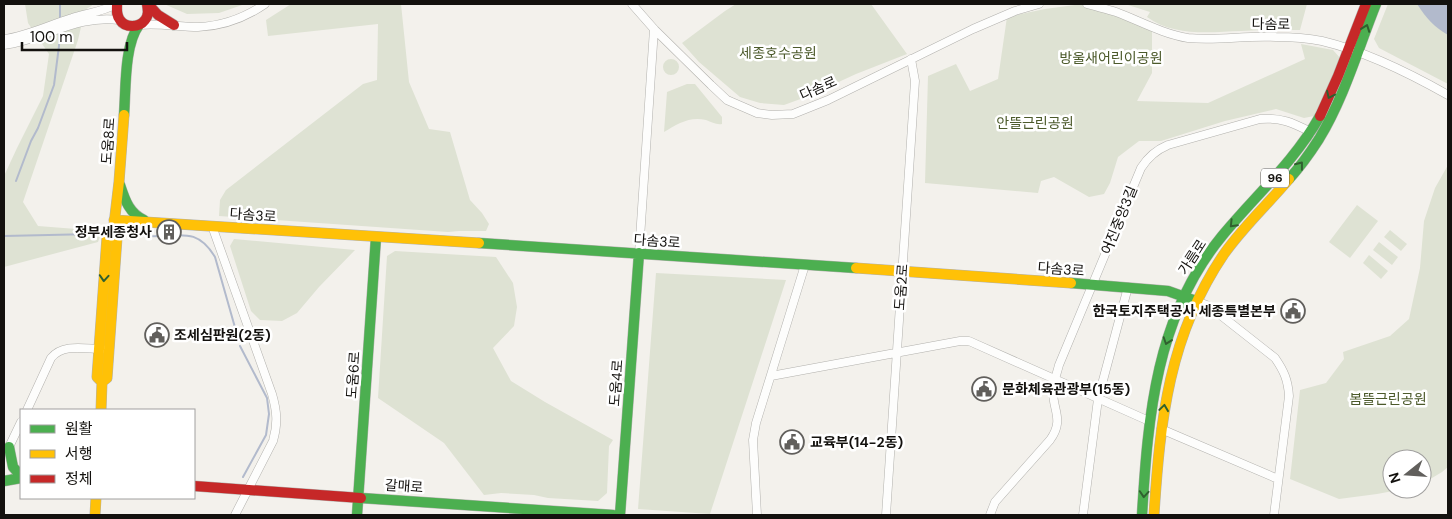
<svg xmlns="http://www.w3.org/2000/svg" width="1452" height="519" font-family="'DM Sans','Noto Sans KR',sans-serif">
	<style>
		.green { fill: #dee2d3 }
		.water { fill: #b2bacc }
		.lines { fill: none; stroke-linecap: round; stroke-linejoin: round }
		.stream { stroke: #b2bacc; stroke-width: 2 }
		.street-casing { stroke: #b2b1ad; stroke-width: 9 }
		.fast-casing { stroke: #b2b1ad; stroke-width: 11 }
		.slow-casing { stroke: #b2b1ad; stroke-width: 11 }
		.jam-casing { stroke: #b2b1ad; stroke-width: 11 }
		.street { stroke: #fdfdfc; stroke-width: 8 }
		.fast { stroke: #4caf50; stroke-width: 10 }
		.slow { stroke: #ffc107; stroke-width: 10 }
		.jam { stroke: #c62828; stroke-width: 10 }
		.oneway { stroke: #30602f }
		.labels { text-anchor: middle; stroke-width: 5; stroke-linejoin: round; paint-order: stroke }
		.shield { fill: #fff; stroke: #5a5856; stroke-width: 1 }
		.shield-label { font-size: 12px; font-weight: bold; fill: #13110e }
		.street-label { font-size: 14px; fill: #13110e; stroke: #fff }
		.park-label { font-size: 14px; fill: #4c5a2b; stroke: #fff }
		.poi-label { font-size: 14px; font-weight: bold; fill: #13110e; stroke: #fff; text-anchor: start }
	</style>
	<rect width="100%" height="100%" fill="#f3f1ec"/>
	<!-- green -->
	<path class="green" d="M25 4H94L85 10 78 40 23 202 38 226 102 231 98 242 4 267V176L17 148 43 96 49 54 28 23Z
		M164 4H245L219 13 187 14Z
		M291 4H401L409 82 429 129 450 132 470 200 482 213 489 224 486 231H459L448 232 219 216 220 200 226 190 363 84 377 80 378 24 268 36 266 20Z
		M736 4H871L907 54 856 74 806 97 784 105 760 103 740 97 699 62 682 43 725 11Z
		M1082 4H1087L1152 30V73L1137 101 1208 103 1305 59 1301 44 1333 50 1341 59 1314 116 1304 118 1276 109 1225 121 1161 141H1139L1118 157 1110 183 1104 194 1089 197 1054 177 1041 181 1038 193 925 183 928 76 956 64 970 91 998 79 1007 17 1045 9Z
		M1125 4H1307L1300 30C1280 30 1261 30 1241 31 1211 32 1174 37 1147 17L1150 12Z
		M1388 4H1448V84L1379 48 1374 39Z
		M663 67a8 8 0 1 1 16 0a8 8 0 1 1-16 0Z
		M687 84H695L722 117V124C716 125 712 122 706 120 690 116 677 124 664 132L667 92Z
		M1448 165V467L1442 472 1422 484V459H1392V489H1404L1377 494 1339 499 1290 479 1300 390 1326 383 1344 359 1343 352 1390 336 1409 319 1420 268 1424 221 1435 188Z
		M1357 205 1378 221 1350 258 1329 242Z
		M1390 230 1407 244 1401 251 1384 237Z
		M234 239 355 250 319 287 297 313 282 321 260 320 251 311 230 246Z
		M1379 242 1398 257 1392 265 1373 250Z
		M395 251 496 257 513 283 517 307 514 326 493 348 511 381 545 402 613 440 609 446 607 493 598 501 548 498 534 495 501 493 484 495 444 443 378 398 387 256Z
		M1369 255 1388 271 1381 279 1363 263Z
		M656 273 786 280 710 514 638 509Z"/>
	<!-- water -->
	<path class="water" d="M1417 4H1448V35C1433 26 1427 19 1417 4Z"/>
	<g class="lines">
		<!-- stream -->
		<path class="stream" d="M60 19V4
			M16 181 31 141 38 128 54 85 59 46V31
			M132 233C137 234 143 236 148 236 177 238 196 225 215 257L236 331
			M4 236 93 234
			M240 346 267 398 269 414 266 435 243 477"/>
		<!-- street casing -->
		<g class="street-casing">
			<path id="street" d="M632 4 654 29 711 85 727 100 757 113 772 115 793 114 828 100 973 29 1015 11 1039 4
				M1087 4C1097 7 1107 9 1116 12 1140 21 1163 34 1188 38 1218 41 1247 35 1276 37 1291 37 1307 38 1322 41 1364 51 1411 74 1448 95
				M139 25C160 23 179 27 198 27 222 26 246 17 265 4
				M4 39C27 36 49 25 72 18 87 13 103 12 116 4
				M4 45C43 40 78 14 119 20
				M212 226 272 394C277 411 278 424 273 441L235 515
				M639 253 654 29
				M1196 301 1209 306 1275 358C1284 371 1288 380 1289 396L1274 515
				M771 376 960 341H969L1149 421
				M27 410 51 358C63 343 86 349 102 349
				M1161 429 1278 479
				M9 447 21 422
				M757 515 753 440 756 423 805 265
				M886 515 915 81 911 59
				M990 515 995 502 1050 440C1065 419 1052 410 1053 389 1054 381 1057 373 1059 365L1141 168C1148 157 1156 150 1168 145L1260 119C1281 117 1293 123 1311 132
				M1083 515 1098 399 1128 287"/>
		</g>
		<!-- fast casing -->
		<g class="fast-casing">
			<path id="fast" d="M124 115C126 89 124 45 139 25
				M1289 179C1300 167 1310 153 1319 139 1344 98 1358 49 1376 4
				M120 185C125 200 129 213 144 220
				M479 243 856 268
				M1071 283 1168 291 1196 301
				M9 447 13 467 21 476
				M4 481 21 478
				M361 498 613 515
				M357 515 376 237
				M620 515 639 253
				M1142 515C1148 415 1156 316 1222 236 1255 196 1294 162 1320 116"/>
		</g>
		<!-- slow casing -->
		<g class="slow-casing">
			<path id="slow" d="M114 220 479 243
				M856 268 1071 283
				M102 382 107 378 117 238 113 233 119 182 124 115
				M101 410 102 382 97 377 107 237 113 233
				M95 515 96 498
				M1154 515C1160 420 1169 335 1224 254 1243 227 1268 204 1289 179"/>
		</g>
		<!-- jam casing -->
		<g class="jam-casing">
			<path id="jam" d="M117 4C117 10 116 15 120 20 125 28 139 28 145 20 149 15 148 10 147 4
				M148 4 158 15 174 25
				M1320 116 1338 76 1366 4
				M194 486 361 498"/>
		</g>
		<!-- street -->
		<use href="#street" class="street"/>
		<!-- fast -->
		<use href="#fast" class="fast"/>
		<!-- slow -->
		<use href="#slow" class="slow"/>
		<!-- jam -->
		<use href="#jam" class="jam"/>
	</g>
	<!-- one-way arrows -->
	<defs><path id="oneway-chevron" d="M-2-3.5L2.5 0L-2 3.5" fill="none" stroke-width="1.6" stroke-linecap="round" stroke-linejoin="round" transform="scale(1.25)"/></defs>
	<g class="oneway">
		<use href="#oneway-chevron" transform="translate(1366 28) rotate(-70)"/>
		<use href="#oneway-chevron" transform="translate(1330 95) rotate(115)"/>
		<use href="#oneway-chevron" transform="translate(1300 165) rotate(-52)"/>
		<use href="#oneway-chevron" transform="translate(1233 224) rotate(134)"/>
		<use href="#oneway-chevron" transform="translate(104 278) rotate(94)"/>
		<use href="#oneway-chevron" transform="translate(1167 341) rotate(109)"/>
		<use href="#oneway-chevron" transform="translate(1164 408) rotate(-82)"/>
		<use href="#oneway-chevron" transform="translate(1144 494) rotate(94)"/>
	</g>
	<!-- icons -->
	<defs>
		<g id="building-ring" transform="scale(1.25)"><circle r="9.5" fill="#fff" stroke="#615f5c" stroke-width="1.5"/><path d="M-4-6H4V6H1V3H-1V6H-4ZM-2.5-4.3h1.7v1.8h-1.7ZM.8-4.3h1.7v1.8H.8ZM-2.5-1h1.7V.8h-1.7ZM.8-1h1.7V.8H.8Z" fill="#615f5c"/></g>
		<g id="civic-ring" transform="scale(1.25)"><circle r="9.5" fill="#fff" stroke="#615f5c" stroke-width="1.5"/><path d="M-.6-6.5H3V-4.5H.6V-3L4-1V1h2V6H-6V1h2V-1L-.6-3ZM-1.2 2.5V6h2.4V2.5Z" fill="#615f5c"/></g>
	</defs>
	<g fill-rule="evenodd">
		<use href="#building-ring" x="169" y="232"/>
		<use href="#civic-ring" x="1293" y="311"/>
		<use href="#civic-ring" x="157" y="335"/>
		<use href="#civic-ring" x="984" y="389"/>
		<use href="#civic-ring" x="792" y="442"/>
	</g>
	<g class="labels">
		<!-- shield labels -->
		<rect class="shield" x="1261" y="168.5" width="28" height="19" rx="4"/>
		<g class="shield-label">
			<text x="1275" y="182">96</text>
		</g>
		<!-- street labels -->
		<g class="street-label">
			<text transform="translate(1271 24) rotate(1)" y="5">다솜로</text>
			<text transform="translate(818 88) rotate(-24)" y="5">다솜로</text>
			<text transform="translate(108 141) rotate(-86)" y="5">도움8로</text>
			<text transform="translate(253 215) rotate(4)" y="5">다솜3로</text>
			<text transform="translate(1119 220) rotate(-68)" y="5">어진중앙3길</text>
			<text transform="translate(657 241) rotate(4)" y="5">다솜3로</text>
			<text transform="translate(1192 257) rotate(-57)" y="5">가름로</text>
			<text transform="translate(1061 269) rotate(4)" y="5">다솜3로</text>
			<text transform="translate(901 287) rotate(-86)" y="5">도움2로</text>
			<text transform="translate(353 375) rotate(-86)" y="5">도움6로</text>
			<text transform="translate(616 383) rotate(-86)" y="5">도움4로</text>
			<text transform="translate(404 486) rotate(4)" y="5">갈매로</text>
		</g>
		<!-- park labels -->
		<g class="park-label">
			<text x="778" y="58">세종호수공원</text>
			<text x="1111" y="63">방울새어린이공원</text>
			<text x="1035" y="128">안뜰근린공원</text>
			<text x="1388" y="404">봄뜰근린공원</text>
		</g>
		<!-- poi labels -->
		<g class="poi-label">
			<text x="152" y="237" text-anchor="end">정부세종청사</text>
			<text x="1276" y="316" text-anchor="end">한국토지주택공사 세종특별본부</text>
			<text x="174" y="340">조세심판원(2동)</text>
			<text x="1002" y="394">문화체육관광부(15동)</text>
			<text x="810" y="447">교육부(14-2동)</text>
		</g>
	</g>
	<!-- border -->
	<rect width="1452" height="519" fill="none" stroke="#13110e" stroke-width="10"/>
	<!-- legend -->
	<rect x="20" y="409" width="175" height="90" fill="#ffffff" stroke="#a1a09f"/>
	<rect x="30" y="425" width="25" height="8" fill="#4caf50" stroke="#a1a09f"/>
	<text x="65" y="434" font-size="15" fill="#13110e">원활</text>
	<rect x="30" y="450" width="25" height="8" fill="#ffc107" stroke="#a1a09f"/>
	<text x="65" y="459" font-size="15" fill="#13110e">서행</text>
	<rect x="30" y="475" width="25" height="8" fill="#c62828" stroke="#a1a09f"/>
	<text x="65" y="484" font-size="15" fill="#13110e">정체</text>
	<!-- north arrow -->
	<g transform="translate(1407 474) rotate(253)"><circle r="24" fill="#ffffff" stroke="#a1a09f"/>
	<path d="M0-4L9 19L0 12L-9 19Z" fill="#615f5c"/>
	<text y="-8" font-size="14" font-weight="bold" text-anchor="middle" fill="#13110e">N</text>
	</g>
	<!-- scale -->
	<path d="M22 42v8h105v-8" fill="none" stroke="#13110e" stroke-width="2.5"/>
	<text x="30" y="42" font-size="15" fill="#13110e" stroke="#ffffff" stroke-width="4" paint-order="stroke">100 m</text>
</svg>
